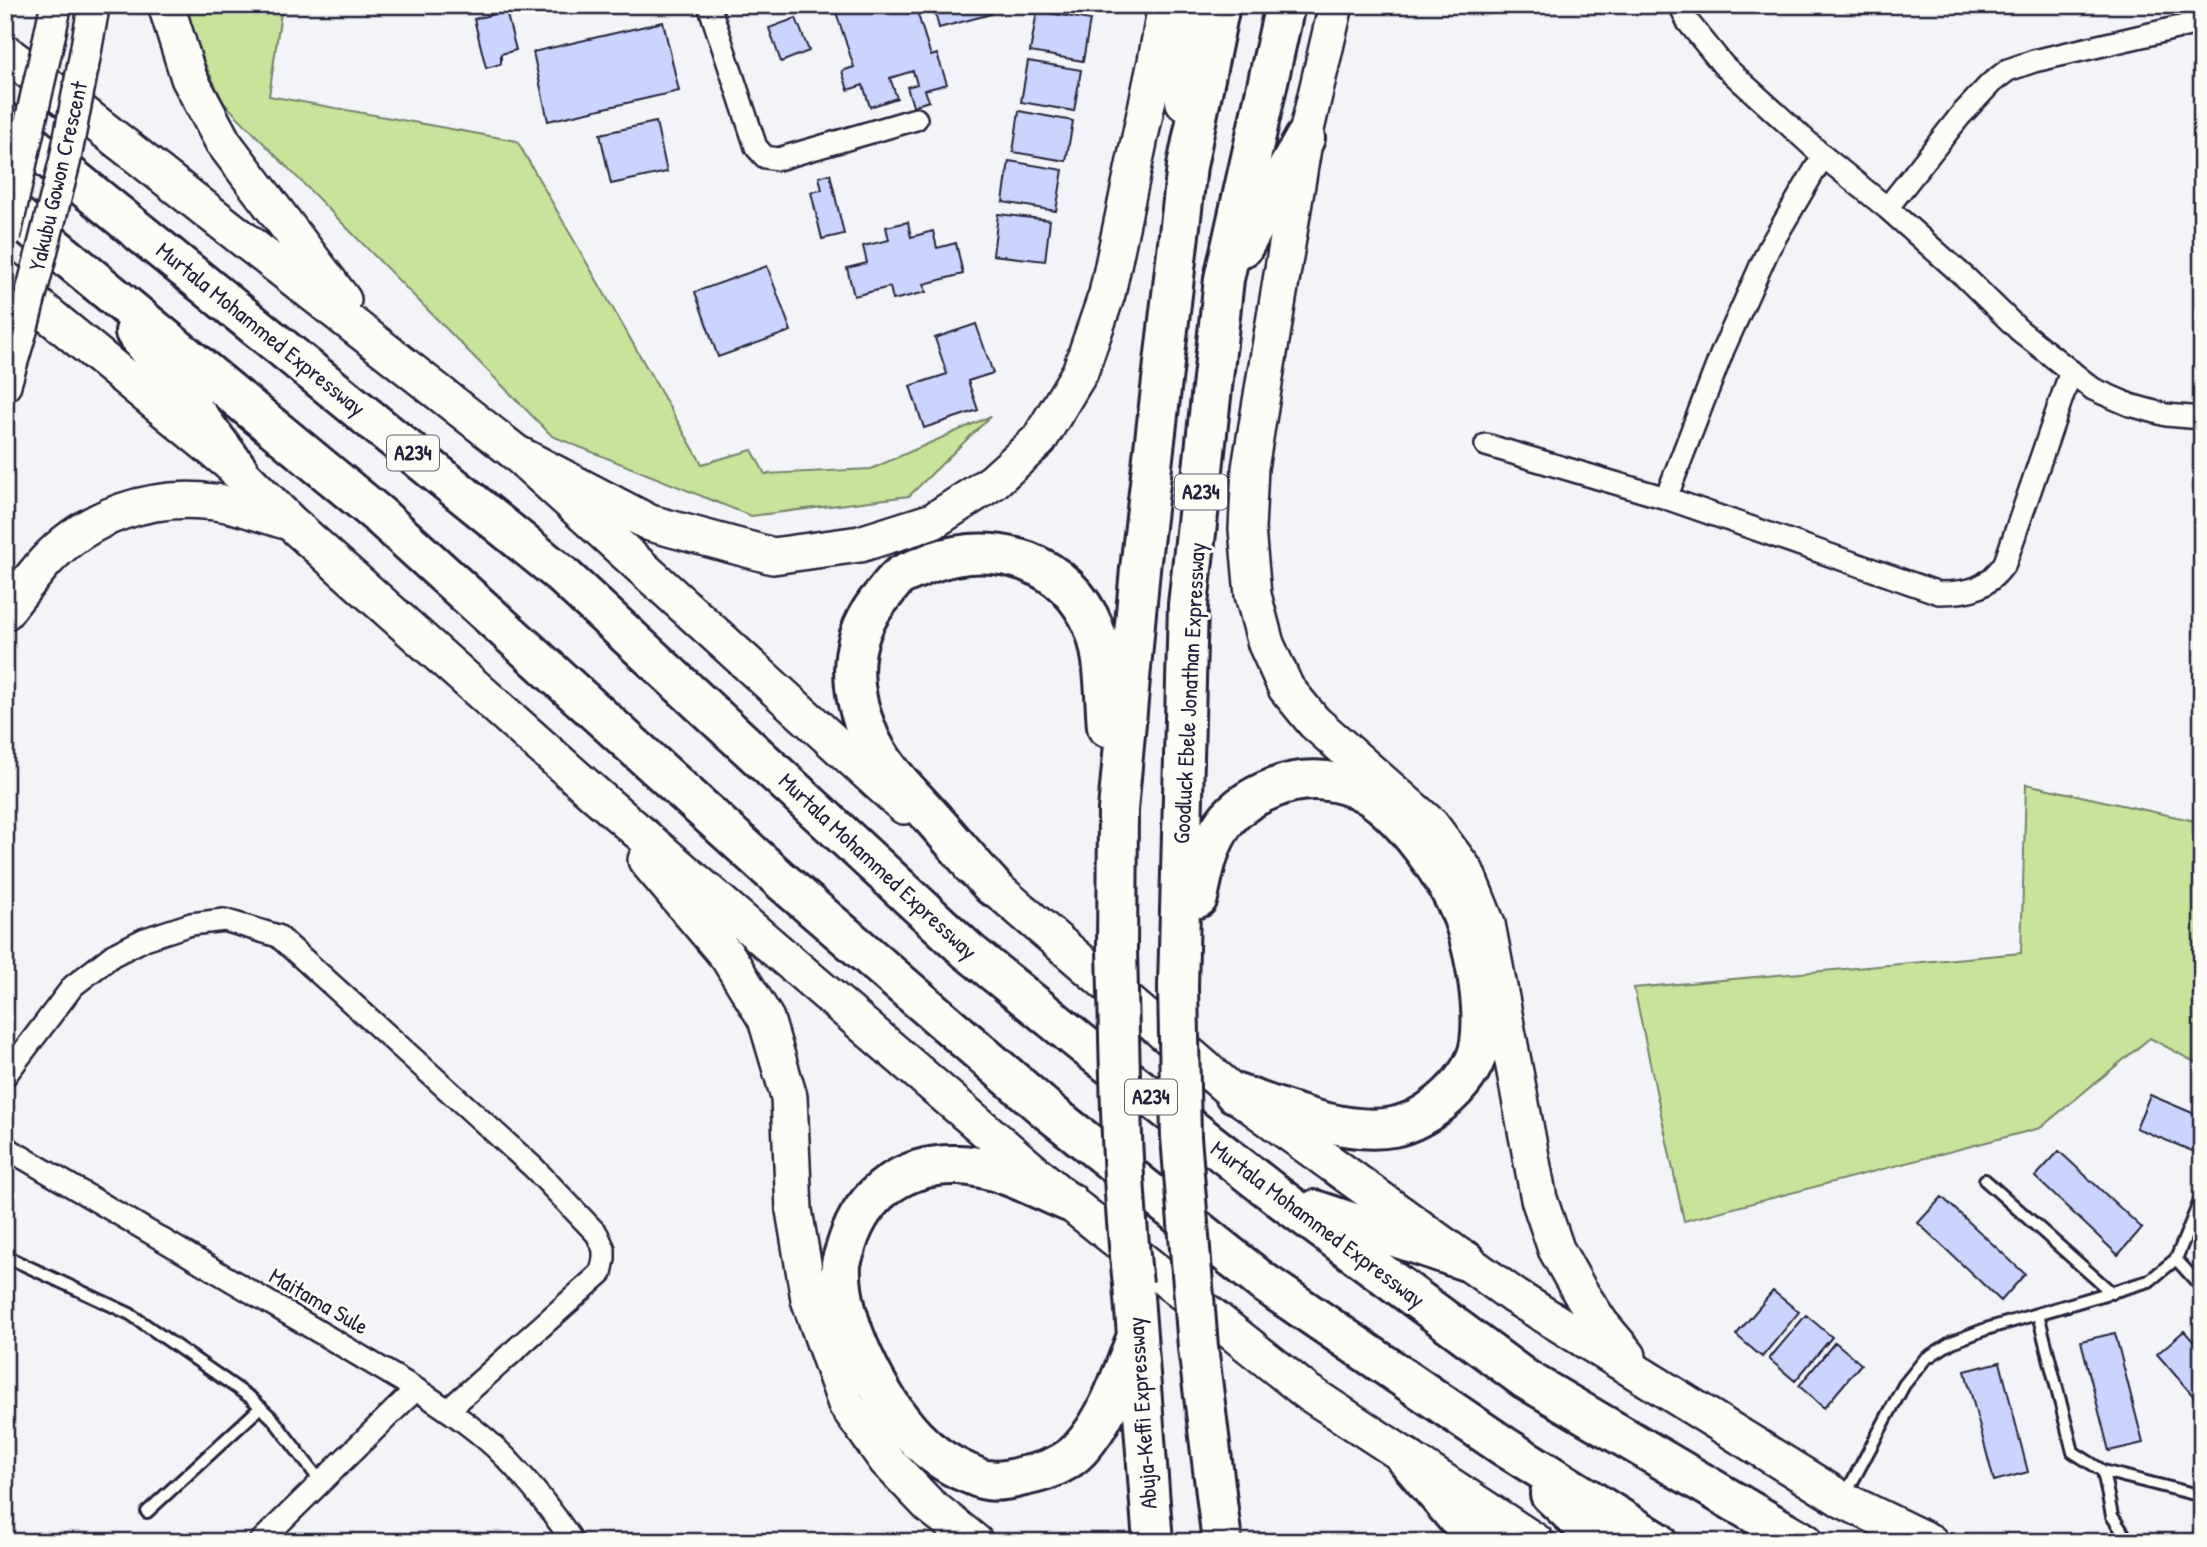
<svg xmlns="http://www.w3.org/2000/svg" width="2207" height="1547" font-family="'Patrick Hand',sans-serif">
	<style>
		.green { fill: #c8e49b; stroke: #75836b; stroke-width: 2 }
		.building { fill: #cad4fc; stroke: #22223b; stroke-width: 2 }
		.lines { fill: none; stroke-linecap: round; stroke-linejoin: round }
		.service-casing { stroke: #22223b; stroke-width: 16 }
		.minor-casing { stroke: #22223b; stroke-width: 26 }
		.secondary-casing { stroke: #22223b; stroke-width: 35 }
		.primary-casing { stroke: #22223b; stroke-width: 38 }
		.trunk-casing { stroke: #22223b; stroke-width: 40 }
		.motorway-casing { stroke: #22223b; stroke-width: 44 }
		.service { stroke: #fdfcf7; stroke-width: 10 }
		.minor { stroke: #fdfcf7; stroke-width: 21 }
		.secondary { stroke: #fdfcf7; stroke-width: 30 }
		.primary { stroke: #fdfcf7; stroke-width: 33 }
		.trunk { stroke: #fdfcf7; stroke-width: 35 }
		.motorway { stroke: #fdfcf7; stroke-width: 38 }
		.secondary-bridge-casing { stroke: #22223b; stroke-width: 35; stroke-linecap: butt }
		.motorway-bridge-casing { stroke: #22223b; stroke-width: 44; stroke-linecap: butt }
		.secondary-bridge { stroke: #fdfcf7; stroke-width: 30 }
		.motorway-bridge { stroke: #fdfcf7; stroke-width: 38 }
		.labels { text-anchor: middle; stroke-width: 6; stroke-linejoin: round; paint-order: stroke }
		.shield { fill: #fdfcf7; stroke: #646373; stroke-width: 2 }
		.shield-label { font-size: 21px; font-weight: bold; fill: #22223b }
		.street-label { font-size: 23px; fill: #22223b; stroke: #fdfcf7 }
	</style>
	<rect width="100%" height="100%" fill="#f3f4f8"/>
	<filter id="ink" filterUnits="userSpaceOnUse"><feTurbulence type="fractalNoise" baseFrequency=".0143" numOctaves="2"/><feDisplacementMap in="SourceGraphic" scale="14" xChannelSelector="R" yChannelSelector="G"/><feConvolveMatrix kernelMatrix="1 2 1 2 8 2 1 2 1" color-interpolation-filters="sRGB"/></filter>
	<g filter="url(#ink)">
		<!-- green -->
		<path class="green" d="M186 5H282L269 96 517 141 702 464 752 450 765 474 871 469 991 416 909 496 751 516 552 436 223 102 187 26Z
			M2026 784 2195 821 2202 793V1066L2150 1038 2040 1128 1684 1221 1634 988 2021 953Z"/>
		<!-- building -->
		<path class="building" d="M847 5H915L931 56 937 54 947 84 925 90 929 101 913 106 907 87 917 84 913 71 890 78 897 98 870 107 863 85 848 90 842 71 854 67 835 9Z
			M933 5H988L991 14 939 28Z
			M506 11 516 50 501 54V64L486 68 474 19Z
			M1037 11 1090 20 1083 61 1030 52Z
			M796 18 809 51 781 62 769 28Z
			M663 22 679 91 548 121 533 52Z
			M1028 61 1081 70 1074 111 1021 102Z
			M1019 111 1073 121 1066 161 1013 152Z
			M656 122 667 172 611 184 600 134Z
			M1009 161 1063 170 1056 211 1003 202Z
			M830 174 844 234 822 239 811 192 822 190 819 177Z
			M998 214 1050 220 1045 261 993 255Z
			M908 222 911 237 933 231 937 248 956 243 963 274 924 284 926 292 893 300 890 287 854 296 847 268 867 263 863 246 889 240 886 227Z
			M767 266 791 331 718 357 695 292Z
			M976 324 993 373 968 381 978 410 924 428 910 386 947 374 935 338Z
			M2150 1095 2202 1117V1155L2136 1128Z
			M2059 1151 2142 1228 2118 1255 2035 1177Z
			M1942 1197 2025 1274 2001 1301 1918 1223Z
			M1773 1291 1799 1312 1762 1357 1736 1335Z
			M1806 1315 1832 1337 1795 1381 1769 1359Z
			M2184 1331 2202 1351V1406L2157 1354Z
			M2115 1333 2143 1443 2109 1451 2081 1341Z
			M1835 1342 1861 1364 1824 1408 1799 1386Z
			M2000 1362 2028 1472 1994 1481 1965 1371Z"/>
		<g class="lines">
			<!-- service casing -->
			<g class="service-casing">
				<path id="service" d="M1985 1180 2112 1293
					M5 1256 130 1314 251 1398 273 1419 321 1482
					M2176 1259 2202 1288
					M2038 1314 2073 1452 2103 1471 2202 1496
					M2103 1471 2112 1516 2128 1540 2131 1542
					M1844 1497 1904 1385 1925 1359 1952 1342 1986 1329 2149 1281 2176 1259 2202 1196
					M147 1512 261 1407"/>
			</g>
			<!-- minor casing -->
			<g class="minor-casing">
				<path id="minor" d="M709 5 756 147 765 157 778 159 916 119
					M1680 5 1688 22 1723 65 1823 156 1887 208 1967 279 2019 330 2093 389 2130 405 2166 415 2202 418
					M1887 208 1960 116 1991 83 2008 70 2034 61 2202 22
					M1486 445 1666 498 1939 593C1970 593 1987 589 2005 563L2071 371
					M1666 498 1723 350 1769 248 1823 156
					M5 1076 73 986 113 955 145 939 191 924 224 920 278 936 534 1168 597 1234 604 1249V1259L601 1273 448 1410
					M5 1147 416 1389C447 1409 480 1431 506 1458 531 1484 553 1512 573 1542
					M260 1542 416 1389"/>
			</g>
			<!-- secondary casing -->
			<g class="secondary-casing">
				<path id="secondary" d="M50 34 56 5
					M83 66 94 5
					M5 386 22 329"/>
			</g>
			<!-- primary casing -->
			<g class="primary-casing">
				<path id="primary" d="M1305 138 1336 5"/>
			</g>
			<!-- trunk casing -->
			<g class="trunk-casing">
				<path id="trunk" d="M166 5 189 78 223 142 343 300
					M5 52 516 453 650 523 773 556 860 544 933 521 993 482 1039 440 1080 372 1107 294 1156 61 1166 5
					M1303 148 1250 468 1247 529 1253 595 1266 644 1286 688 1314 722 1431 825 1466 872 1487 924 1539 1199 1556 1249 1580 1292 1601 1324 1628 1356
					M5 279 239 471 290 522 597 796 1069 1202 1306 1391 1536 1542
					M516 453 904 806
					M5 612C18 595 31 578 45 562 88 515 152 494 214 502 238 504 263 515 286 521
					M646 860 728 957 766 1019 789 1097 794 1210 809 1299 846 1404 887 1461 929 1505 975 1542
					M971 867 1234 1093 1514 1296 1843 1500 1930 1542"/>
			</g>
			<!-- motorway casing -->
			<g class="motorway-casing">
				<path id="motorway" d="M1182 5 1185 101
					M5 123 561 574 968 951 1084 1045 1280 1198 1525 1379 1803 1542
					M5 206 380 516 783 882 1048 1111 1263 1282 1505 1447 1658 1542
					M1243 247 1305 138
					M135 332 239 471
					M992 886C969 861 948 835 925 810 904 787 880 764 868 734 848 686 847 636 883 595 888 589 894 580 900 576 906 572 914 570 920 567 982 539 1056 554 1089 617 1106 650 1104 691 1107 727
					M1198 898C1209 843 1218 809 1274 788 1301 777 1330 778 1357 789 1398 805 1454 885 1466 927 1476 959 1485 1009 1480 1043 1474 1081 1429 1120 1393 1127 1343 1136 1281 1108 1234 1093
					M1117 950 1118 810 1140 569 1187 166 1220 5
					M1178 987 1188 605 1224 279 1285 5
					M1069 1202C1035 1188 997 1166 959 1165 904 1163 863 1193 847 1244 845 1251 842 1258 841 1264 838 1319 878 1397 915 1437 930 1453 948 1465 967 1473 973 1475 981 1480 987 1480 998 1482 1013 1479 1024 1476 1045 1472 1065 1465 1080 1449 1109 1417 1121 1376 1137 1336
					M1315 1210 1466 1261
					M1133 1284 1153 1542
					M1198 1347 1222 1542
					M1406 1458 1477 1542
					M1550 1494 1601 1542"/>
			</g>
			<!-- service -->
			<use href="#service" class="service"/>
			<!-- minor -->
			<use href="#minor" class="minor"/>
			<!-- secondary -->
			<use href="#secondary" class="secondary"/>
			<!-- primary -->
			<use href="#primary" class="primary"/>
			<!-- trunk -->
			<use href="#trunk" class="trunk"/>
			<!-- motorway -->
			<use href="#motorway" class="motorway"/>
			<!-- secondary-bridge casing -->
			<g class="secondary-bridge-casing">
				<path id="secondary-bridge" d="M5 236 50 34
					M22 329 65 161 83 66"/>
			</g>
			<!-- motorway-bridge casing -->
			<g class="motorway-bridge-casing">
				<path id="motorway-bridge" d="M1117 950C1120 1062 1120 1173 1133 1284
					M1178 987 1181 1137 1198 1347"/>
			</g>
			<!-- secondary-bridge -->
			<use href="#secondary-bridge" class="secondary-bridge"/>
			<!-- motorway-bridge -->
			<use href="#motorway-bridge" class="motorway-bridge"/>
		</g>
	</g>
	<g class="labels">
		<!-- shield labels -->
		<g class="shield">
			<rect x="387" y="435.5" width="52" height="35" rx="5"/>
			<rect x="1175" y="474.5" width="52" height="35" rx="5"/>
			<rect x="1125" y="1079.5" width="52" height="35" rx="5"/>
		</g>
		<g class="shield-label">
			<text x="413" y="460">A234</text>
			<text x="1201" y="499">A234</text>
			<text x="1151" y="1104">A234</text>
		</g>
		<!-- street labels -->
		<g class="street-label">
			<text transform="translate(58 176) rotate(-77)" y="8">Yakubu Gowon Crescent</text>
			<text transform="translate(261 329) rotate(39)" y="8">Murtala Mohammed Expressway</text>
			<text transform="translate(1189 693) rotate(-87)" y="8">Goodluck Ebele Jonathan Expressway</text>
			<text transform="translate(878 866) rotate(43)" y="8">Murtala Mohammed Expressway</text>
			<text transform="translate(1318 1224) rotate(37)" y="8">Murtala Mohammed Expressway</text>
			<text transform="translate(319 1301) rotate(30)" y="8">Maitama Sule</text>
			<text transform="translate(1142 1413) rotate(-94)" y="8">Abuja-Keffi Expressway</text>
		</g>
	</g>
	<!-- margin -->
	<rect width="2207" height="1547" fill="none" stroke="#fdfcf7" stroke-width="28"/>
	<rect x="14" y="14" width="2179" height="1519" fill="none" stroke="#22223b" stroke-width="2.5" filter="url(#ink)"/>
</svg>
